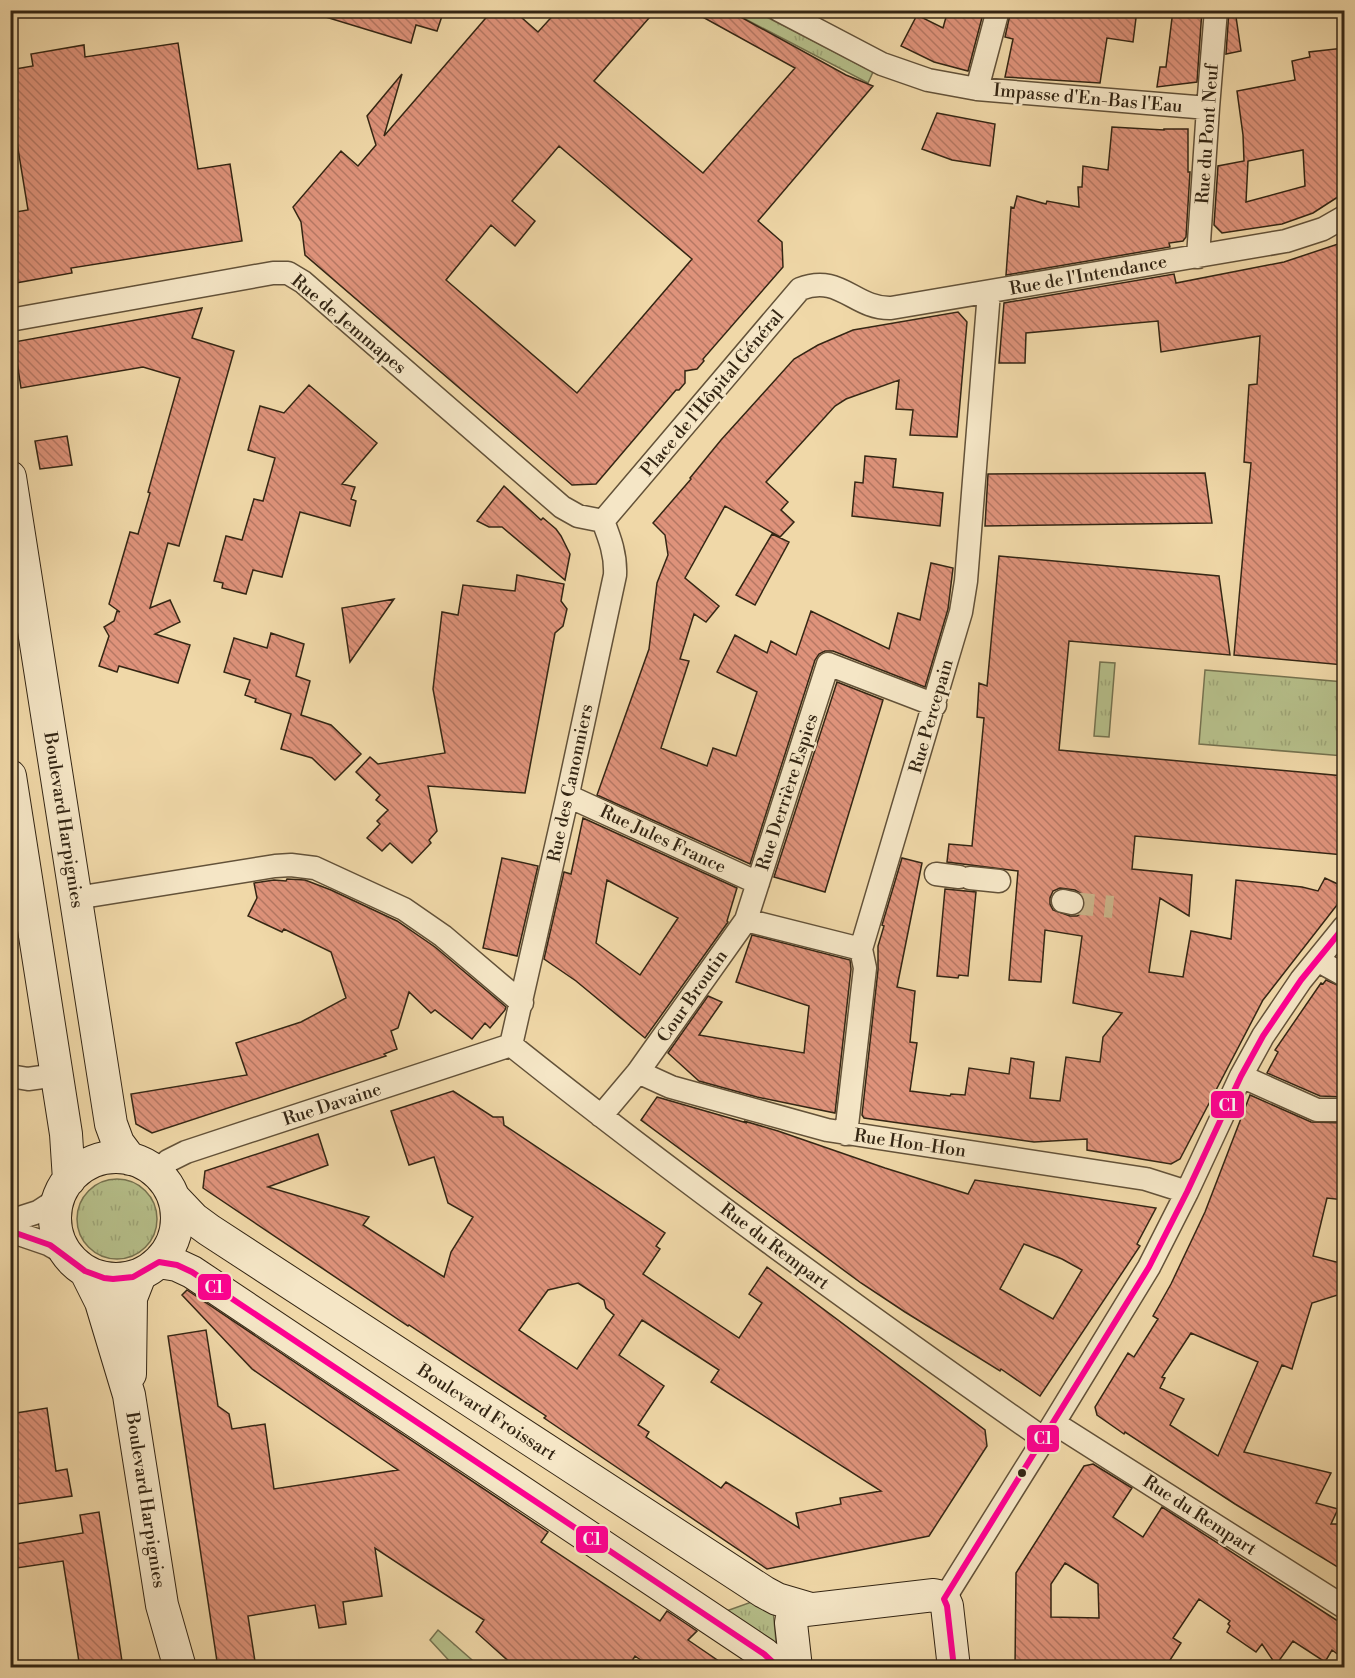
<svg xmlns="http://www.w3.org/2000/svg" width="1355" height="1678" font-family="'Libre Bodoni',serif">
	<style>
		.grass { fill: url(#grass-tufts); stroke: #75724f; stroke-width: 1.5 }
		.building { fill: url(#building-back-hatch); stroke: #342614; stroke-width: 1.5; fill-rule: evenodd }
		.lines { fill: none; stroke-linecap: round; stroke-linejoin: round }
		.street-tunnel { stroke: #cab48a; stroke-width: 22; stroke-dasharray: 22 11; stroke-linecap: butt }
		.street-casing { stroke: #635239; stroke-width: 25 }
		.secondary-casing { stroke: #342614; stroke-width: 34 }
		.street { stroke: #f5e6c6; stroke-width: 22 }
		.secondary { stroke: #f5e6c6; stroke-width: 32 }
		.bus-1-casing { stroke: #f5e6c6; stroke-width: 10 }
		.bus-1 { stroke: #ff0092; stroke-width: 6 }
		.bus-dot { fill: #342614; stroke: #f5e6c6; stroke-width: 2 }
		.labels { text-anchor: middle; stroke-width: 4.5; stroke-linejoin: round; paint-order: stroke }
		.street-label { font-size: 18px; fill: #342614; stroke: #f5e6c6 }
		.line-badge { stroke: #f5e6c6; stroke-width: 2 }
		.badge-label { font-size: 16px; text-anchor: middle; font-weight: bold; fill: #fff }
	</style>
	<defs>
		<pattern id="grass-tufts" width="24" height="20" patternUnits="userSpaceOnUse" patternTransform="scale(1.5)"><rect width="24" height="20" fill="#b6bf8a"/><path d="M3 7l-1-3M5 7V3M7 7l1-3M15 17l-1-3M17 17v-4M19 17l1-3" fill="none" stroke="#9da476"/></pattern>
		<pattern id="building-back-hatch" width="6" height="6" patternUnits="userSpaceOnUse" patternTransform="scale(1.5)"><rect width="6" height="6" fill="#df937b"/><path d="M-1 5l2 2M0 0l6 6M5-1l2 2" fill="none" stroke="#b67864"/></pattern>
	</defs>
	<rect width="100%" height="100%" fill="#f0d8a8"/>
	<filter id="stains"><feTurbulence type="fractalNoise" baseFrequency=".00333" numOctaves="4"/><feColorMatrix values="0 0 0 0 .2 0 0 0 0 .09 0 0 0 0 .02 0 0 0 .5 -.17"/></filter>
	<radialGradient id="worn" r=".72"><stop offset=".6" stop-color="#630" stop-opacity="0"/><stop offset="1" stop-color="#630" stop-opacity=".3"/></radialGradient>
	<!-- grass -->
	<path class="grass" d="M730 11H755L873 72 868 83Z
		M1100 662 1115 663 1109 737 1094 736Z
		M1205 670 1344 682V756L1199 744Z
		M77 1219a40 40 0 1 1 80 0a40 40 0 1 1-80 0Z
		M757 1600 773 1610 777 1651 718 1614Z
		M438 1630 480 1667H455L430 1640Z"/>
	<!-- building -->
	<path class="building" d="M320 10H444L437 31 416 25 411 43 319 15Z
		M513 10 538 32 558 10H656L594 81 703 173 795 68 690 10H728L846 75 873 86 758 221 782 242 783 267 703 359 704 361 697 369 685 371V383L679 390H676L596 484 572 485 305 255 301 222 293 207 341 151 358 166 376 145 367 116 402 74 384 136 491 12ZM559 146 692 259 577 393 446 280 491 225 515 246 535 221 512 201Z
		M948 10H984L968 71 934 62 901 46 917 15 943 28Z
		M1011 10H1137L1133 42 1107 38 1100 83 1005 77 1013 39 1005 37Z
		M1173 10H1202L1197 82 1157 87 1160 67H1166Z
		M1229 10H1235L1241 51 1226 54Z
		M178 43 198 169 230 164 242 241 71 268 72 273 10 284V213L28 210 10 100V70L33 66 31 54 84 45 85 57Z
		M1344 48V193L1313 213 1282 224 1222 233 1214 225 1218 166 1244 161 1243 135 1237 91 1295 80 1292 61 1310 57 1309 52ZM1303 150 1305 186 1246 202 1248 161Z
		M937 113 995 124 990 166 952 160 922 149Z
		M1112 127 1164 130V129H1188V172H1190L1186 237 1183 241 1169 243 1170 247 1006 275 1011 207 1014 208 1017 196 1046 204 1047 201 1079 207 1078 187H1082L1083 166 1108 170Z
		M1344 242V665L1234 655 1251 463 1244 462 1249 385 1257 384 1260 336 1161 352 1158 321 1026 333 1025 363H999L1004 303 1174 274 1176 283 1284 262Z
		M202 308 192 338 234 351 179 546 168 543 150 608 170 600 180 622 155 634 190 645 178 683 119 666 117 672 99 666 109 636 104 627 114 621 117 611 120 612 109 604 130 532 138 534 150 493 148 492 180 378 143 367 21 388 14 342Z
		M958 312 967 322 957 437 910 435 913 410 896 409 899 380 846 399 835 406 766 482 788 502 781 510 794 522 780 537 725 506 685 578 719 606 706 622 694 614 680 659 689 661 661 748 707 766 713 748 736 756 757 692 717 672 735 635 767 653 771 641 796 655 811 611 889 649 898 613 920 620 931 563 953 568 948 609 925 687 833 651H825L819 654 815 660 750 864 597 795 649 649 657 583 668 555 665 535 653 523 691 479 690 478 721 440 794 359 818 345 853 330Z
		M309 385 377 443 342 484 355 487 351 499 356 501 350 526 300 512 282 577 253 570 246 594 222 588 223 583 214 581 226 536 242 540 254 499 263 501 275 458 248 450 260 406 284 413Z
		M67 436 72 465 40 469 35 441Z
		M865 456 896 459 893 487 943 493 940 526 852 516 855 482 863 483Z
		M1205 473 1212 523 985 526 988 474Z
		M504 486 541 520 543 518 556 529 561 536 570 554 565 580 502 527H489L477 521Z
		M772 534 789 542 755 605 736 595Z
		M999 556 1219 576 1230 655 1069 641 1059 750 1344 776V855L1135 836 1132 869 1192 875 1189 916 1160 898 1149 972 1183 977 1191 931 1231 939 1236 880 1302 887 1318 891 1325 878 1344 887V896L1263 1000 1180 1159 1171 1164 1087 1150V1139L1034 1142 864 1118 862 1115 878 970V946L884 926 882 925 902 858 922 863 897 987 915 991 910 1042 917 1043 910 1091 950 1096 951 1094 965 1095 969 1068 1009 1074 1011 1058 1034 1062 1030 1098 1060 1101 1066 1057 1100 1062 1103 1037 1122 1013 1073 1003 1082 936 1045 930 1041 982 1009 980 1018 871 947 862 949 844 972 846 984 718 977 717 979 683 987 686ZM1060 888 1075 890 1082 894 1085 898V905L1082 913 1077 916H1070L1053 910 1050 904V898L1053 891Z
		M517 575 564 584 561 601 567 609 563 626 555 633 525 793 428 786 437 831 429 840 431 843 412 863 390 843 382 851 367 838 380 824 377 821 388 810 376 800 380 795 356 772 370 757 378 764 445 753 433 689 442 612 458 615 463 585 515 591Z
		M394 599 350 662 342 608Z
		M271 633 304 644 296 676 310 681 301 715 331 725 361 754 335 780 312 758 281 749 291 714 255 702 256 699 245 695 250 680 224 672 234 638 267 648Z
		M837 682 883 700 825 892 774 877Z
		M583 818 737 888 727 921 728 922 645 1038 576 981 544 959 564 872 571 874ZM607 880 678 918 640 975 596 943Z
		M502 858 538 866 517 956 483 948Z
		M287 879 305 880 331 890 397 921 435 947 506 1007 505 1010 490 1028 485 1023 472 1039 435 1010 431 1013 409 992 398 1028 391 1031 397 1049 384 1054 386 1056 152 1133 136 1124 131 1094 247 1075 236 1043 301 1022 346 998 331 952 284 929 282 932 248 916 257 898 254 883 274 880 286 881Z
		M945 889 976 892 968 976 959 975 958 978 937 976Z
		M752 935 850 960 851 969 835 1113 757 1097 699 1081 668 1053 708 996 722 1002 699 1035 804 1053 809 1006 736 982Z
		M1326 980 1344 988V1097L1320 1096 1267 1073 1278 1052 1275 1050 1321 983 1323 984Z
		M453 1091 493 1117H503L504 1125 665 1233 656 1246 660 1249 643 1274 739 1338 762 1303 749 1294 767 1267 985 1430 987 1446 929 1536 767 1569 544 1418 546 1416 409 1325 408 1326 203 1188 205 1171 318 1134 328 1165 268 1187 369 1217 363 1225 444 1277 451 1252 473 1217 448 1203 434 1157 409 1165 391 1111ZM578 1283 604 1300 606 1308 614 1315 577 1369 519 1330 548 1290ZM642 1320 719 1370 711 1382 881 1491 840 1498 841 1504 796 1513 799 1528 726 1482 721 1488 646 1437 649 1432 638 1425 664 1386 619 1355Z
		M1250 1095 1311 1122 1344 1123V1200L1327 1198 1313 1256 1344 1264V1293L1312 1303 1292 1369 1282 1365 1244 1452 1331 1473 1316 1503 1338 1509 1331 1524H1344V1571L1235 1504 1125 1432 1124 1434 1097 1415 1095 1407 1128 1353 1134 1357 1158 1319 1153 1316 1171 1284 1205 1212ZM1191 1333 1258 1362 1218 1456 1170 1425 1184 1399 1160 1388 1165 1378 1162 1377Z
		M657 1097 747 1123 744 1121 778 1131 885 1168 968 1194 975 1180 1156 1208 1137 1244 1140 1246 1040 1396 1001 1369 1000 1371 905 1312 861 1283 641 1120ZM1024 1244 1062 1259 1082 1270 1053 1319 1000 1289Z
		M187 1290 548 1532 541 1542 660 1621 667 1611 697 1631 688 1640 729 1668H652L635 1656 628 1668H516L476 1632 484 1620 375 1548 382 1596 343 1602 346 1624 319 1628 315 1605 248 1616 256 1668H218L168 1336 206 1330 218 1406 229 1414 232 1429 265 1424 274 1489 398 1470 252 1369 182 1295Z
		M47 1408 56 1471 67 1469 72 1496 10 1505V1414Z
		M1093 1464 1132 1488 1113 1517 1143 1537 1162 1507 1344 1625V1659L1332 1650 1325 1662 1293 1641 1276 1665 1262 1644 1256 1652 1227 1632 1230 1626 1228 1624 1230 1621 1199 1599 1173 1638 1181 1643 1165 1668H1015L1016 1573 1084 1466ZM1065 1563 1098 1584 1099 1618 1051 1617V1584Z
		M99 1512 109 1575 123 1668H80L63 1561 10 1569V1545L83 1533 80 1515Z"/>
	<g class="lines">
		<!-- street-tunnel -->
		<path class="street-tunnel" d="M1072 903 1113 907"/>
		<!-- street casing -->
		<g class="street-casing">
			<path id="street" d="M779 10 882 64 928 80 977 89 1208 108
				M977 89 998 10
				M1198 257 1208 108 1216 10
				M10 320 273 273H288L303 282 562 507 578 516 603 521
				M603 521 800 289C840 273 854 309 891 308L1286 241 1323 229 1344 217
				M568 796 758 883
				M936 874 959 877
				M970 878 999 881
				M76 898 275 866 291 865 315 868 404 909 443 936 522 1003
				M1063 901 1072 903
				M746 920 861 949
				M1317 960 1344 975
				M511 1045C684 1183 863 1312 1044 1439
				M511 1045 566 803 615 575C616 555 610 539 603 521
				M638 1072 671 1087 827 1130 1146 1179 1187 1192
				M10 1076 28 1079 57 1075
				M1241 1076 1317 1110H1344
				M601 1116 638 1072 746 920 828 664 935 705
				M846 1134 865 968 861 949 961 612 966 581 989 292
				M156 1172 168 1161 186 1152 511 1045
				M10 1221 38 1212 58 1199
				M10 1231 48 1244 69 1256
				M1054 1423 1344 1607
				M944 1599 1044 1439 1149 1267 1187 1192 1241 1076 1263 1036 1301 980 1344 927"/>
		</g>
		<!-- secondary casing -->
		<g class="secondary-casing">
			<path id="secondary" d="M10 477 111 1124 118 1143 130 1159
				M10 776 66 1134 69 1180
				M55 1218a61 61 0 1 1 122 0a61 61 0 1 1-122 0Z
				M174 1198 194 1219 209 1230 764 1592 777 1599 811 1609
				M159 1262 177 1265 192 1272 764 1654 780 1668
				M86 1272 101 1302 129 1395 162 1605 180 1668
				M130 1374 131 1298 140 1275
				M796 1668 791 1623 792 1617 797 1611 934 1595 943 1597 947 1606 954 1668"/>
		</g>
		<!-- street -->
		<use href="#street" class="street"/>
		<!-- secondary -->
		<use href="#secondary" class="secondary"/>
		<!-- bus-1 casing -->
		<g class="bus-1-casing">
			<path id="bus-1" d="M10 1231 50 1245 85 1271 104 1278 113 1279 133 1277 159 1262 177 1265 192 1272 764 1654 779 1668
				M954 1668 947 1606 944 1599 1149 1267 1187 1192 1241 1076 1263 1036 1301 980 1344 927"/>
		</g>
		<!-- bus-1 -->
		<use href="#bus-1" class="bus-1"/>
	</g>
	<!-- markers -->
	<circle class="bus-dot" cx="1022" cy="1473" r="5"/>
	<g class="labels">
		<!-- street labels -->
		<g class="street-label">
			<text transform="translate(1088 98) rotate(5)" y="6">Impasse d'En-Bas l'Eau</text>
			<text transform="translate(1207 134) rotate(-86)" y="6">Rue du Pont Neuf</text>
			<text transform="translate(1088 275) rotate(-10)" y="6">Rue de l'Intendance</text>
			<text transform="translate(349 324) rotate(40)" y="6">Rue de Jemmapes</text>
			<text transform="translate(712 393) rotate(-50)" y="6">Place de l'Hôpital Général</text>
			<text transform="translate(931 716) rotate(-74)" y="6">Rue Percepain</text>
			<text transform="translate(570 783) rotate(-78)" y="6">Rue des Canonniers</text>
			<text transform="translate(787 792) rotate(-72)" y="6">Rue Derrière Espies</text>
			<text transform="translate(64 820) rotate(81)" y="6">Boulevard Harpignies</text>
			<text transform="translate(663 839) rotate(25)" y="6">Rue Jules France</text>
			<text transform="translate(692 996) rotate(-55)" y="6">Cour Broutin</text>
			<text transform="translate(332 1104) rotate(-18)" y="6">Rue Davaine</text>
			<text transform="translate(910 1143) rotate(8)" y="6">Rue Hon-Hon</text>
			<text transform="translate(775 1246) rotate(37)" y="6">Rue du Rempart</text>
			<text transform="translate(487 1412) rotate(33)" y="6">Boulevard Froissart</text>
			<text transform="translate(146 1500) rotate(81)" y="6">Boulevard Harpignies</text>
			<text transform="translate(1200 1515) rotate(33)" y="6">Rue du Rempart</text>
		</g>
	</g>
	<g class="line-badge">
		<rect x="1210" y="1090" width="35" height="29" rx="6" fill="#ff0092"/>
		<rect x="197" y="1273" width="35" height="28" rx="6" fill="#ff0092"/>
		<rect x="1026" y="1424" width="34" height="29" rx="6" fill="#ff0092"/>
		<rect x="575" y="1525" width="34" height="29" rx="6" fill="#ff0092"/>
	</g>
	<g class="badge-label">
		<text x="1228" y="1111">C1</text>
		<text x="214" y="1293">C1</text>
		<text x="1043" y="1444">C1</text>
		<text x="592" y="1545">C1</text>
	</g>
	<!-- margin -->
	<rect width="1355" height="1678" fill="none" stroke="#f0d8a8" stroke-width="36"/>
	<rect x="12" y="12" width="1331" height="1654" fill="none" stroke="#342614" stroke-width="3"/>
	<rect x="18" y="18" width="1319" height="1642" fill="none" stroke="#342614" stroke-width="1.5"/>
	<rect width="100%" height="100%" filter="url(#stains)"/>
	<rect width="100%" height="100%" fill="url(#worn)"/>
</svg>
